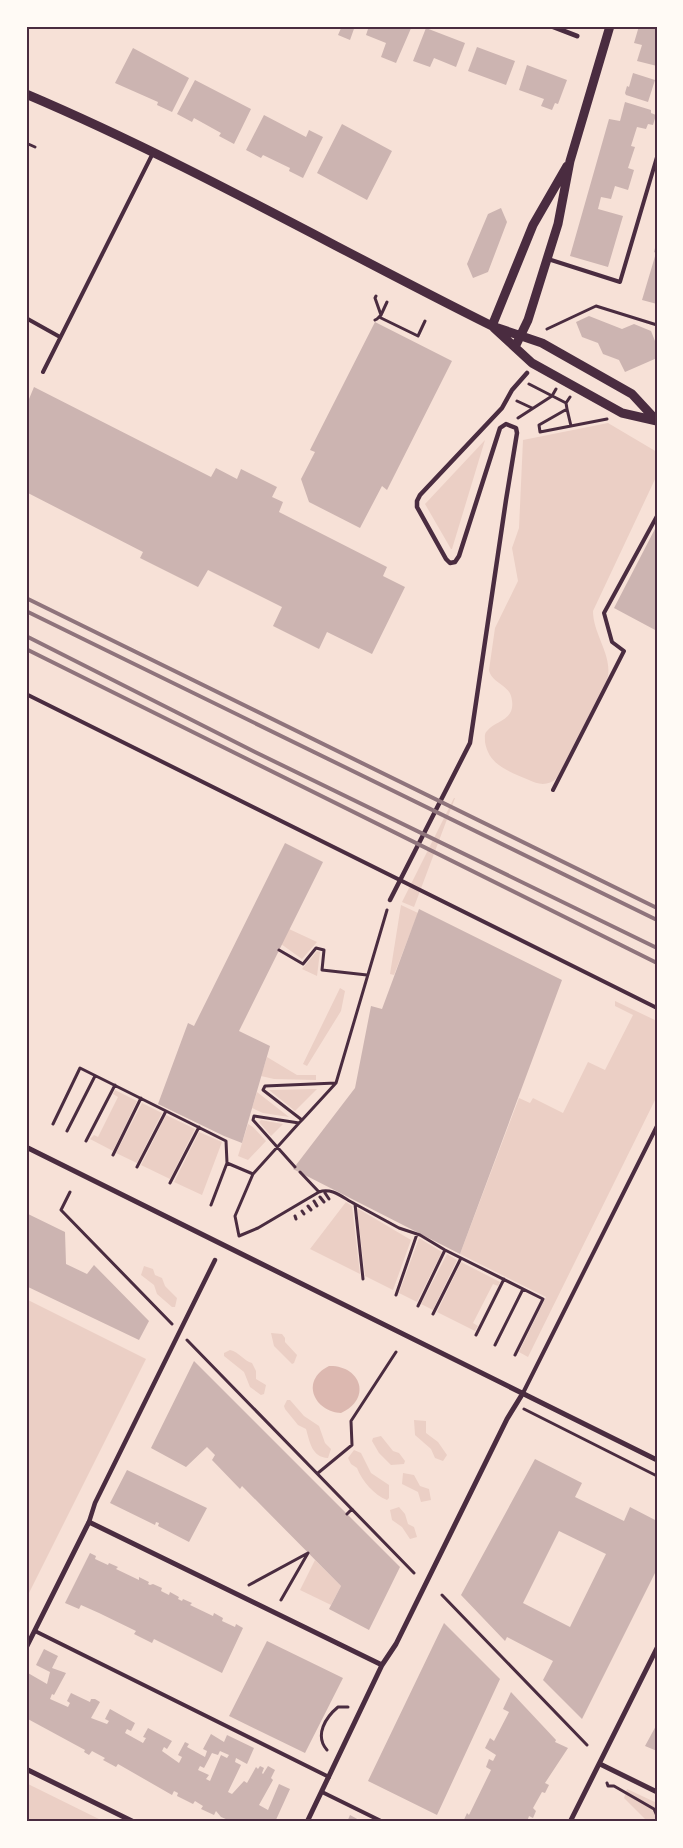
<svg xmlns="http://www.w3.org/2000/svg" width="683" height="1848" font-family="'Fira Sans',sans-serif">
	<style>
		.green { fill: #ebcfc5 }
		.water { fill: #dcb8b0 }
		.building { fill: #ccb4b1; fill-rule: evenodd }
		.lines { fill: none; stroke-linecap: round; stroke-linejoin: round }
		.path { stroke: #4a2c40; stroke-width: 3 }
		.service { stroke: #4a2c40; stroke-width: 4 }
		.pedestrian { stroke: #4a2c40; stroke-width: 4.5 }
		.minor { stroke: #4a2c40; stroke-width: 5 }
		.tertiary { stroke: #4a2c40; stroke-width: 9 }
		.rail { stroke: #8f747c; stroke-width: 4 }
		.neatline { fill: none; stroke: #4a2c40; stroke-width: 2 }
	</style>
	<rect width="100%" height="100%" fill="#f7e1d7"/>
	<!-- green -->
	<path class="green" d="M608 423 657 452V475L593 611C593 635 614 657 607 680L557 778C549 786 538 785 529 780 509 771 489 766 485 742 485 737 484 734 487 731 495 720 518 721 511 696 508 685 491 682 489 670L495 628 518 581 512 548 519 528 523 440Z
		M485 440 452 549H451L425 504Z
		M454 798H455L414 907 402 902Z
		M401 905 418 913 394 975 390 974Z
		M289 929 317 942 302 959 281 944Z
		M317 951 320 952 317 976 302 969Z
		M340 988 345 991 341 1011 307 1066 303 1064Z
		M615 1001 657 1021V1096L528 1357 519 1352 546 1297 460 1254 519 1098 530 1103 533 1098 563 1113 588 1062 605 1070 633 1015 615 1006Z
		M267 1057 297 1075H316V1080L274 1079 261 1076Z
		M317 1089 295 1111 269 1090H271Z
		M115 1090 137 1101 113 1151 90 1139 94 1135 98 1137 118 1097 113 1094Z
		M257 1092 289 1117 263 1113 252 1108Z
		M142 1103 162 1113 137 1163 116 1153Z
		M166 1115 195 1129 170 1179 141 1165Z
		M261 1120 283 1124 271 1136 259 1122Z
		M248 1124 253 1127 266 1141 248 1160 238 1156Z
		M199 1132 222 1142 202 1195 174 1182Z
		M346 1202 352 1206 360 1274 310 1249Z
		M357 1208 411 1240 393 1290 365 1276Z
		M419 1238 442 1252 417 1302 399 1293Z
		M447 1254 457 1260 433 1310 421 1304Z
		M461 1262 500 1282 498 1286 493 1284 473 1323 478 1326 475 1331 437 1312Z
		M144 1266 153 1269 155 1275 162 1278 165 1286 177 1298 175 1307H172L157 1294 154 1285 141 1275Z
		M26 1299 146 1359 26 1599Z
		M271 1333 282 1334 285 1338V1342L297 1355 294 1363 292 1364 274 1346Z
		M230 1350C239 1352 244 1361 252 1363L256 1371V1379L266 1385 264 1394 261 1395 250 1387 244 1372 224 1356V1353Z
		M287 1400H290L304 1416 319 1426 325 1443 331 1449 328 1458C312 1457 310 1443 306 1429L298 1425 285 1409 284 1406Z
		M414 1420 426 1421V1433L438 1442 447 1455 443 1461 435 1458 431 1449 415 1435Z
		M381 1436 393 1451 399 1453 405 1461 404 1464 391 1465 379 1453 372 1441 373 1438Z
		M354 1450 361 1453 371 1473 389 1485V1498L387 1500C374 1495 362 1481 357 1468L351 1464 348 1458Z
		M403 1473 414 1475 420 1486 429 1489 431 1500 421 1502 418 1492 402 1484Z
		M399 1507 405 1514 408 1524 414 1527 417 1537 410 1539 402 1527 392 1520 390 1510Z
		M315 1560 341 1586 331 1605 300 1590Z
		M26 1783 105 1822H26Z
		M627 1789 657 1803V1822H648L624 1798Z"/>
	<!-- water -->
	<path class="water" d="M329 1366C360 1365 373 1398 341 1413 315 1412 299 1381 329 1366Z"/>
	<!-- building -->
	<path class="building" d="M342 26H355L350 40 338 35Z
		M369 26H412L396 63 381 57 386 43 366 35Z
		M639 26H657V66L637 61 642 45 634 43Z
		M426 28 465 43 456 67 434 58 430 67 413 61Z
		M477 47 515 61 506 85 468 71Z
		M133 48 189 78 172 112 157 105 158 102 115 83Z
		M527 65 567 80 558 104 555 103 552 110 541 106 544 99 519 90Z
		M633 73 655 80 648 102 626 95 625 93 627 86 629 87Z
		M195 80 251 109 234 144 219 136 221 133 194 118 192 122 177 114Z
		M625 102 651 110V113L656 115 653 125 648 124 646 129 637 127 631 146 635 147 628 168 634 170 628 190 615 186 611 199 601 197 598 209 623 216 608 267 570 256 609 119 620 121Z
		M264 115 306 137 309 130 323 137 303 178 289 171 290 168 263 155 261 158 246 150Z
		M342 124 392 151 367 200 317 173Z
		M501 208 507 222 488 272 473 278 467 264 488 214Z
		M656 244H657V304L642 300 656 253 654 252Z
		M589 316 622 329 634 324 651 331 657 346V358L625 372 619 360 603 354 598 343 582 337 576 322Z
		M375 322 452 361 387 490 382 486 360 528 309 502 301 479 315 452 310 450Z
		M34 387 211 477 216 468 237 479 241 469 277 487 272 497 283 502 279 512 387 567 383 576 405 587 372 654 327 632 319 649 273 626 282 607 208 570 198 587 140 558 143 552 26 492V398L29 399Z
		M657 525V631L614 608Z
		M285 843 323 862 239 1031 270 1046 242 1143 224 1136 158 1104 188 1023 194 1026Z
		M419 909 562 980 460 1254 293 1169 355 1088 371 1006 382 1009Z
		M26 1213 65 1232 66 1264 87 1274 94 1265 149 1321 139 1340 26 1286Z
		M194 1361 400 1567 369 1630 329 1609 341 1586 242 1486 240 1489 212 1460 215 1455 207 1447 186 1467 151 1448Z
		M535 1459 582 1483 575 1497 624 1521 630 1507 657 1521V1569L582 1719 543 1680 553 1661 507 1637 505 1641 461 1595ZM559 1531 606 1554 570 1627 523 1603Z
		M127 1470 207 1508 189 1542 158 1526 159 1523 156 1522 155 1525 110 1503Z
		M90 1553 96 1556 95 1559 108 1565 109 1563 118 1567 116 1569 139 1580V1577L149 1582 148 1584 150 1585 153 1584 162 1588 161 1591 169 1595 170 1592 179 1597 178 1599 182 1601 183 1599 192 1603 190 1605 213 1616 214 1613 223 1618 222 1621 235 1627 236 1624 243 1628 222 1673 154 1639 152 1643 134 1634 136 1631 99 1613 81 1605 79 1609 65 1603Z
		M444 1623 500 1679 437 1815 368 1781Z
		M267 1641 343 1678 305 1753 229 1716Z
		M44 1649 58 1656 52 1668 66 1673 54 1695 52 1694 50 1699 68 1707 70 1703 67 1701 71 1693 90 1702 91 1699H95L100 1702 91 1718 107 1724 109 1721 105 1719 110 1709 135 1723 131 1731 127 1729 125 1733 143 1743 146 1738 143 1737 148 1728 172 1741 167 1749 164 1747 162 1751 179 1763 182 1757 178 1755 185 1742 189 1744 187 1747 205 1757 207 1751 203 1749 211 1734 224 1742 227 1735 254 1748 247 1764 236 1758 235 1762 241 1765 228 1792 232 1794 244 1781 247 1783 256 1767 258 1769 260 1766 264 1768 262 1773 263 1774 268 1766 275 1770 271 1778 273 1780 259 1805 268 1810 279 1784 290 1789 275 1822H233L221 1817 216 1811 214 1815 201 1809 203 1806 195 1801 193 1804 177 1796 178 1793 174 1791 172 1795 118 1764 116 1767 103 1760 105 1758 92 1751 89 1755 84 1752 85 1750 26 1718V1676L28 1673 47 1684 50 1672 36 1665ZM220 1751 229 1755 227 1758 221 1755 210 1781 206 1779 209 1775 198 1770 200 1766 204 1768 212 1753 218 1755Z
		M511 1692 556 1740 555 1742 568 1748 545 1783 549 1785 545 1793 542 1792 533 1808 536 1811 533 1818 529 1816 527 1822H463L467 1813 469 1815 491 1770 486 1767 489 1759 493 1761 496 1755 485 1748 490 1738 494 1741 509 1712 503 1709Z
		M657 1724V1751L645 1746Z
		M350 1815 359 1820V1822H347Z"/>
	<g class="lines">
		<!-- path -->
		<path class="path" d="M26 143 35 147
			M381 315 387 302
			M379 317 418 336 425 321
			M375 320 377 319 381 315 375 298 376 296
			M547 329 596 306 657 325
			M529 384 566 403 570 397
			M517 401 532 408
			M566 403 567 409 539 425 540 432 607 419
			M567 409 571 426
			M518 418 552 396 556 389
			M279 950 303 964 316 948 324 950 322 970 367 975
			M302 1120 336 1083 387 910
			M299 1123 253 1174 235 1216 239 1236 258 1228 319 1192 300 1172
			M53 1124 80 1068 226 1141 227 1163 253 1174
			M67 1131 95 1076
			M86 1141 115 1085
			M113 1155 141 1098
			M137 1167 166 1111
			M295 1167 253 1120 254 1116 299 1123 302 1120 263 1090 265 1086 336 1083
			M170 1183 199 1127
			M70 1192 61 1210 172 1324
			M319 1192C332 1187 343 1198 355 1204L363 1279
			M325 1193 329 1199
			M320 1197 324 1202
			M314 1201 317 1206
			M355 1204 399 1228 420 1235 445 1250 543 1299 515 1355
			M211 1205 227 1163
			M308 1206 311 1210
			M302 1211 304 1214
			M295 1216 296 1219
			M396 1295 417 1234
			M418 1306 445 1250
			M433 1314 461 1258
			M476 1335 504 1279
			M187 1340 414 1573
			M495 1345 523 1289
			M524 1409 657 1476
			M318 1473 352 1445 351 1421 396 1352
			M347 1514 352 1509
			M249 1585 308 1553 281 1600
			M442 1595 587 1745
			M327 1750C314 1735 326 1717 338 1707H348
			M607 1783 608 1786H614L654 1809 657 1816"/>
		<!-- service -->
		<path class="service" d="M548 259 620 282 657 157
			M26 318 60 337
			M43 372 153 153
			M26 694 657 1008
			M553 790 624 651 612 642 604 613 657 516
			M523 1393 657 1126
			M35 1631 329 1777
			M322 1792 383 1822"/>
		<!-- pedestrian -->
		<path class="pedestrian" d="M390 900 470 743 506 500 517 433 516 428 506 424 500 428 459 556 455 562 450 563 446 559 417 507V501L420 495 502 408 512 390 527 373
			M89 1522 95 1503 215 1260"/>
		<!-- minor -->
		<path class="minor" d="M551 26 577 36
			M26 1147 657 1460
			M26 1648 89 1522 382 1665
			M600 1764 657 1792
			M26 1769 134 1822
			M307 1822 382 1665 396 1644 507 1419 523 1393
			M570 1822 657 1648"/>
		<!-- tertiary -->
		<path class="tertiary" d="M26 94C186 162 337 249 492 326L542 343 632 394 657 421
			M492 326 533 225 567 166
			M494 328 532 363 622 413 657 421
			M515 347 528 320 558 224 570 161 610 26"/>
		<!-- rail -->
		<path class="rail" d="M26 598 657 908
			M26 611 657 920
			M26 636 255 752 657 948
			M26 649 657 963"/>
	</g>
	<!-- border -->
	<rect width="683" height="1848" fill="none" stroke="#fffaf5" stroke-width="55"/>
	<rect x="28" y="28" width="628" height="1792" class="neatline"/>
</svg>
